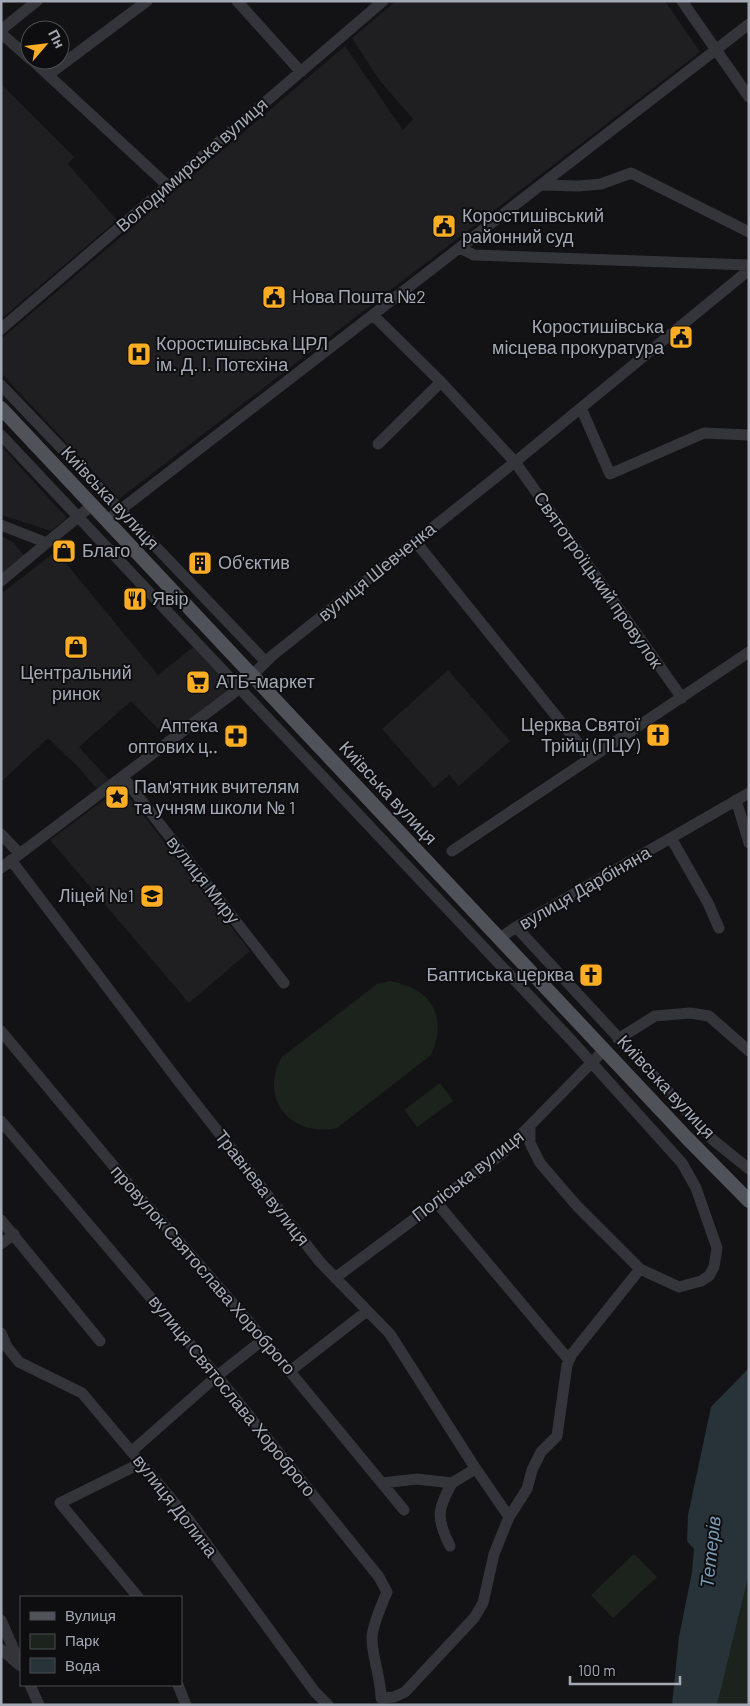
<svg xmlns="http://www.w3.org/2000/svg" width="750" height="1706" font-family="Barlow,sans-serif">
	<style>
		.built { fill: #1f1f22 }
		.green { fill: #1b231c }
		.water { fill: #283239 }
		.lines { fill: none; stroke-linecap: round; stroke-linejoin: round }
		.minor { stroke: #34353a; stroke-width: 11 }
		.major { stroke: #4f5259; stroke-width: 14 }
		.labels { text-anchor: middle; stroke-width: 4; stroke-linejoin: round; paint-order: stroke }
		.street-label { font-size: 18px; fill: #a3aab6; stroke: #0e0e10 }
		.poi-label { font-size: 18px; fill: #a3aab6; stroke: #0e0e10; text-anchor: start }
		.water-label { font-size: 19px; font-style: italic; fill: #7899b3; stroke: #0e0e10 }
	</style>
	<rect width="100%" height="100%" fill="#131315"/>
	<!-- built -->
	<path class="built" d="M396 1H665L700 52 119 499 1 373V339L345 46 403 130 413 119 380 81 352 38Z
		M1 84 74 157 68 164 117 220 1 319Z
		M1 446 67 518 51 531 1 515Z
		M1 536 13 542 25 557 1 579Z
		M56 551 158 675 196 645 234 688 178 732 170 725 162 733 131 701 79 747 109 780 97 789 79 768 48 738 1 782V594Z
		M448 670 510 741 459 786 449 775 434 788 382 729Z
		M121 787 250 951 189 1003 50 840Z"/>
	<!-- green -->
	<path class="green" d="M389 981C430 987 449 1016 431 1055L337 1128C291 1138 258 1099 282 1057L377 984Z
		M440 1083 453 1101 417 1127 404 1110Z
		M634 1554 657 1577 613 1618 591 1595Z
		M749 1574V1705H717Z"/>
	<!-- water -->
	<path class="water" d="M749 1368V1574L717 1705H672L679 1637 692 1572 694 1549 687 1541 688 1515 711 1407Z"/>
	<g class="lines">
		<!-- minor -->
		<path class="minor" d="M237 1 301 72
			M682 1 749 97
			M1 30 37 1
			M1 33 30 59
			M32 60 167 185
			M48 75 147 1
			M541 185 578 186 601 184 631 173 749 232
			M460 248 474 255 749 265
			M373 315 441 382 515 462 682 698
			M1 329 383 1
			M1 385 266 662
			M581 408 610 474 704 433 749 435
			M1 435 572 1041 682 1163 696 1188 717 1248 714 1267 709 1276 701 1281 679 1287 640 1269 577 1206 540 1163 530 1143V1128
			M378 444 441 382
			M106 521 749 24
			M1 525 47 543
			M415 541 590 758
			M1 581 91 506
			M123 777 284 983
			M736 800 749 843
			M1 834 20 854
			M671 838 708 903 719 928
			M452 851 749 652
			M11 860 176 1078 320 1262 390 1334 472 1463 509 1517
			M1 868 236 691 273 655 515 462 749 270
			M516 927 713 1140 749 1169
			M500 938 516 927 749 793
			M1 1031 132 1188 245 1317 404 1510
			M618 1039 655 1016 690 1013 709 1016 749 1051
			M1 1121 217 1376 379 1577 387 1592C381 1606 374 1621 372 1636 371 1654 381 1677 381 1698
			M437 1203 569 1360
			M1 1220 100 1341
			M1 1244 14 1234
			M335 1278 504 1152 605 1049
			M1 1333 7 1347 19 1362 82 1393 189 1520 315 1692 328 1705
			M290 1371 367 1311
			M132 1451 217 1376 264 1339
			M382 1483 417 1479 452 1483C437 1510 436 1518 450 1546
			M452 1483 475 1469
			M138 1597 60 1503 141 1463
			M1 1620 21 1666
			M1 1649 19 1665
			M30 1685 39 1705
			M178 1685 186 1705
			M381 1698 394 1697 405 1692 474 1618 483 1603 494 1554 509 1517 527 1489 532 1470 541 1452 557 1436 567 1365 572 1354 640 1269"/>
		<!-- major -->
		<path class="major" d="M1 408 686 1137 749 1201"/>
	</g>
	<!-- icons -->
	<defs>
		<g id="civic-square" transform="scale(1.25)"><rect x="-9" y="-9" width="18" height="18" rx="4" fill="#fbad24" stroke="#0e0e10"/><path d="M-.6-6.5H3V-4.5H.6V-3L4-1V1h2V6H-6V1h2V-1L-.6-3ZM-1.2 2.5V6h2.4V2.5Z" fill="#111"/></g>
		<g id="hospital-square" transform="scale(1.25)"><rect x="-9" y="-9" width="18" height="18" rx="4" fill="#fbad24" stroke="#0e0e10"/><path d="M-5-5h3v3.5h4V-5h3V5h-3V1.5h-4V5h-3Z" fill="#111"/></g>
		<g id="shop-square" transform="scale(1.25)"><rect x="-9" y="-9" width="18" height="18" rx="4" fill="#fbad24" stroke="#0e0e10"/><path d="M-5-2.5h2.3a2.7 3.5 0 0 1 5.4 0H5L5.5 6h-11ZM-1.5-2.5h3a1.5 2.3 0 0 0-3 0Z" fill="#111"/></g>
		<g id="building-square" transform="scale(1.25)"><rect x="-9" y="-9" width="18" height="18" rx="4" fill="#fbad24" stroke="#0e0e10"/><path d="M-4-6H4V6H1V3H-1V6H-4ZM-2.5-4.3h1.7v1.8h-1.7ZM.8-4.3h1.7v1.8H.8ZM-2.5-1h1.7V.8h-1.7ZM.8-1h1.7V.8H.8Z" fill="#111"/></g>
		<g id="restaurant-square" transform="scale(1.25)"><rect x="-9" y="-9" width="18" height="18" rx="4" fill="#fbad24" stroke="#0e0e10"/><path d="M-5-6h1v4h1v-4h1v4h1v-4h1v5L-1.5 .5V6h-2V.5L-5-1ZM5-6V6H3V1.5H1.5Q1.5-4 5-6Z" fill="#111"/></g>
		<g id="supermarket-square" transform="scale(1.25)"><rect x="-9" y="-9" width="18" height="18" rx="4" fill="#fbad24" stroke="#0e0e10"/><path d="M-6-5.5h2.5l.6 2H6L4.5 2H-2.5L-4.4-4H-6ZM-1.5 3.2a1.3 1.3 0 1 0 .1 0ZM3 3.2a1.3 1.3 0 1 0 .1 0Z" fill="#111"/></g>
		<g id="church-square" transform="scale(1.25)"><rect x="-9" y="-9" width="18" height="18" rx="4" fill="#fbad24" stroke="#0e0e10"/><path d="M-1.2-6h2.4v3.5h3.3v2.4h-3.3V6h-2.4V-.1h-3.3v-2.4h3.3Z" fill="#111"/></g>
		<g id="pharmacy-square" transform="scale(1.25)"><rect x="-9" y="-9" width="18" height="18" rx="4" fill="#fbad24" stroke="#0e0e10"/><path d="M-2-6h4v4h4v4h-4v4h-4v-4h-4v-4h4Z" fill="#111"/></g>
		<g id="sight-square" transform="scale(1.25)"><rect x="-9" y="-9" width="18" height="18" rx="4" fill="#fbad24" stroke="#0e0e10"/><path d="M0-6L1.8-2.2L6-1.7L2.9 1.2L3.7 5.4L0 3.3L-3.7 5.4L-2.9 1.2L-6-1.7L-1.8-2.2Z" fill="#111"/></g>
		<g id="school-square" transform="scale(1.25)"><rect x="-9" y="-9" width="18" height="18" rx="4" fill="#fbad24" stroke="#0e0e10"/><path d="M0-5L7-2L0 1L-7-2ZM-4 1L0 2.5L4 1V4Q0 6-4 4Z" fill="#111"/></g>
	</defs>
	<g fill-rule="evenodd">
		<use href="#civic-square" x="444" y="226"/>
		<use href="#civic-square" x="274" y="297"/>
		<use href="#civic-square" x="681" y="337"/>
		<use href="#hospital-square" x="139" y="354"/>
		<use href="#shop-square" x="64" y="551"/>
		<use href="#building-square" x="200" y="563"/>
		<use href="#restaurant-square" x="135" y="599"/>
		<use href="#shop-square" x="76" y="647"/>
		<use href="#supermarket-square" x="198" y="682"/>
		<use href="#church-square" x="658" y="735"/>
		<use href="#pharmacy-square" x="236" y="736"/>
		<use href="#sight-square" x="117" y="797"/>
		<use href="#school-square" x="152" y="896"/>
		<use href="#church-square" x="591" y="975"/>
	</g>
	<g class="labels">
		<!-- street labels -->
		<g class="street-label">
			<text transform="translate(192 165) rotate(-41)" y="6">Володимирська вулиця</text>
			<text transform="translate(110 498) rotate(47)" y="6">Київська вулиця</text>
			<text transform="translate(377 572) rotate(-39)" y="6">вулиця Шевченка</text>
			<text transform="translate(598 580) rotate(55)" y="6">Святотроїцький провулок</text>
			<text transform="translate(388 793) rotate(47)" y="6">Київська вулиця</text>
			<text transform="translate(203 880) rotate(52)" y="6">вулиця Миру</text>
			<text transform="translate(585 888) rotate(-30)" y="6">вулиця Дарбіняна</text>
			<text transform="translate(666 1087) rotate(47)" y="6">Київська вулиця</text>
			<text transform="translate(468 1176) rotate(-38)" y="6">Поліська вулиця</text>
			<text transform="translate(262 1188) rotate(52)" y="6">Травнева вулиця</text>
			<text transform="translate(203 1270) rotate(49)" y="6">провулок Святослава Хороброго</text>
			<text transform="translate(232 1396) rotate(51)" y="6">вулиця Святослава Хороброго</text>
			<text transform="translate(175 1506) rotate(52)" y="6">вулиця Долина</text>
		</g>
		<!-- poi labels -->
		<g class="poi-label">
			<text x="462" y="222">Коростишівський<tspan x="462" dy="21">районний суд</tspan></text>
			<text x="292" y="303">Нова Пошта №2</text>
			<text x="664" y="333" text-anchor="end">Коростишівська<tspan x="664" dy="21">місцева прокуратура</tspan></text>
			<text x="156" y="350">Коростишівська ЦРЛ<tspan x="156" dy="21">ім. Д. І. Потєхіна</tspan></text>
			<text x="82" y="557">Благо</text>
			<text x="218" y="569">Об'єктив</text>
			<text x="152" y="605">Явір</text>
			<text x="76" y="679" text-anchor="middle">Центральний<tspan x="76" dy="21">ринок</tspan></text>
			<text x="216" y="688">АТБ-маркет</text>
			<text x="640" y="731" text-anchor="end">Церква Святої<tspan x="640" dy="21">Трійці (ПЦУ)</tspan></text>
			<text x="218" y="732" text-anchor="end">Аптека<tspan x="218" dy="21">оптових ц‥</tspan></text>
			<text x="134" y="793">Пам'ятник вчителям<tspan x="134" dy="21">та учням школи № 1</tspan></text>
			<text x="134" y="902" text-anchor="end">Ліцей №1</text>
			<text x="574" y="981" text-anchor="end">Баптиська церква</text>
		</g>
		<!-- water labels -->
		<g class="water-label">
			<text transform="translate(710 1552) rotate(-84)" y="7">Тетерів</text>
		</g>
	</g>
	<!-- border -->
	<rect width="750" height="1706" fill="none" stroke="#a3aab6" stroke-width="5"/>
	<!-- legend -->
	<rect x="20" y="1596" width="162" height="90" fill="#0e0e10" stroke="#4a4c52"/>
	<rect x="30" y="1612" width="25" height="8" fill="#4f5259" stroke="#4a4c52"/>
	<text x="65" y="1621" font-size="15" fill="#a3aab6">Вулиця</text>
	<rect x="30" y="1634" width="25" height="15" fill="#1b231c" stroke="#4a4c52"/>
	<text x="65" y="1646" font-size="15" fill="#a3aab6">Парк</text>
	<rect x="30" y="1658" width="25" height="15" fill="#283239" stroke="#4a4c52"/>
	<text x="65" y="1671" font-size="15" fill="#a3aab6">Вода</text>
	<!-- north arrow -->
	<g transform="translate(45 45) rotate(62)"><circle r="24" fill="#0e0e10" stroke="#4a4c52"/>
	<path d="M0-4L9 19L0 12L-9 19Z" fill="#fbad24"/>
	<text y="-8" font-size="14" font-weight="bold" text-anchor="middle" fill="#a3aab6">Пн</text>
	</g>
	<!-- scale -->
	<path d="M570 1676v8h110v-8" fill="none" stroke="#a3aab6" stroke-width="2.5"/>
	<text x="578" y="1676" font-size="15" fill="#a3aab6" stroke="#0e0e10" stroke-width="4" paint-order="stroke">100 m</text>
</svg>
